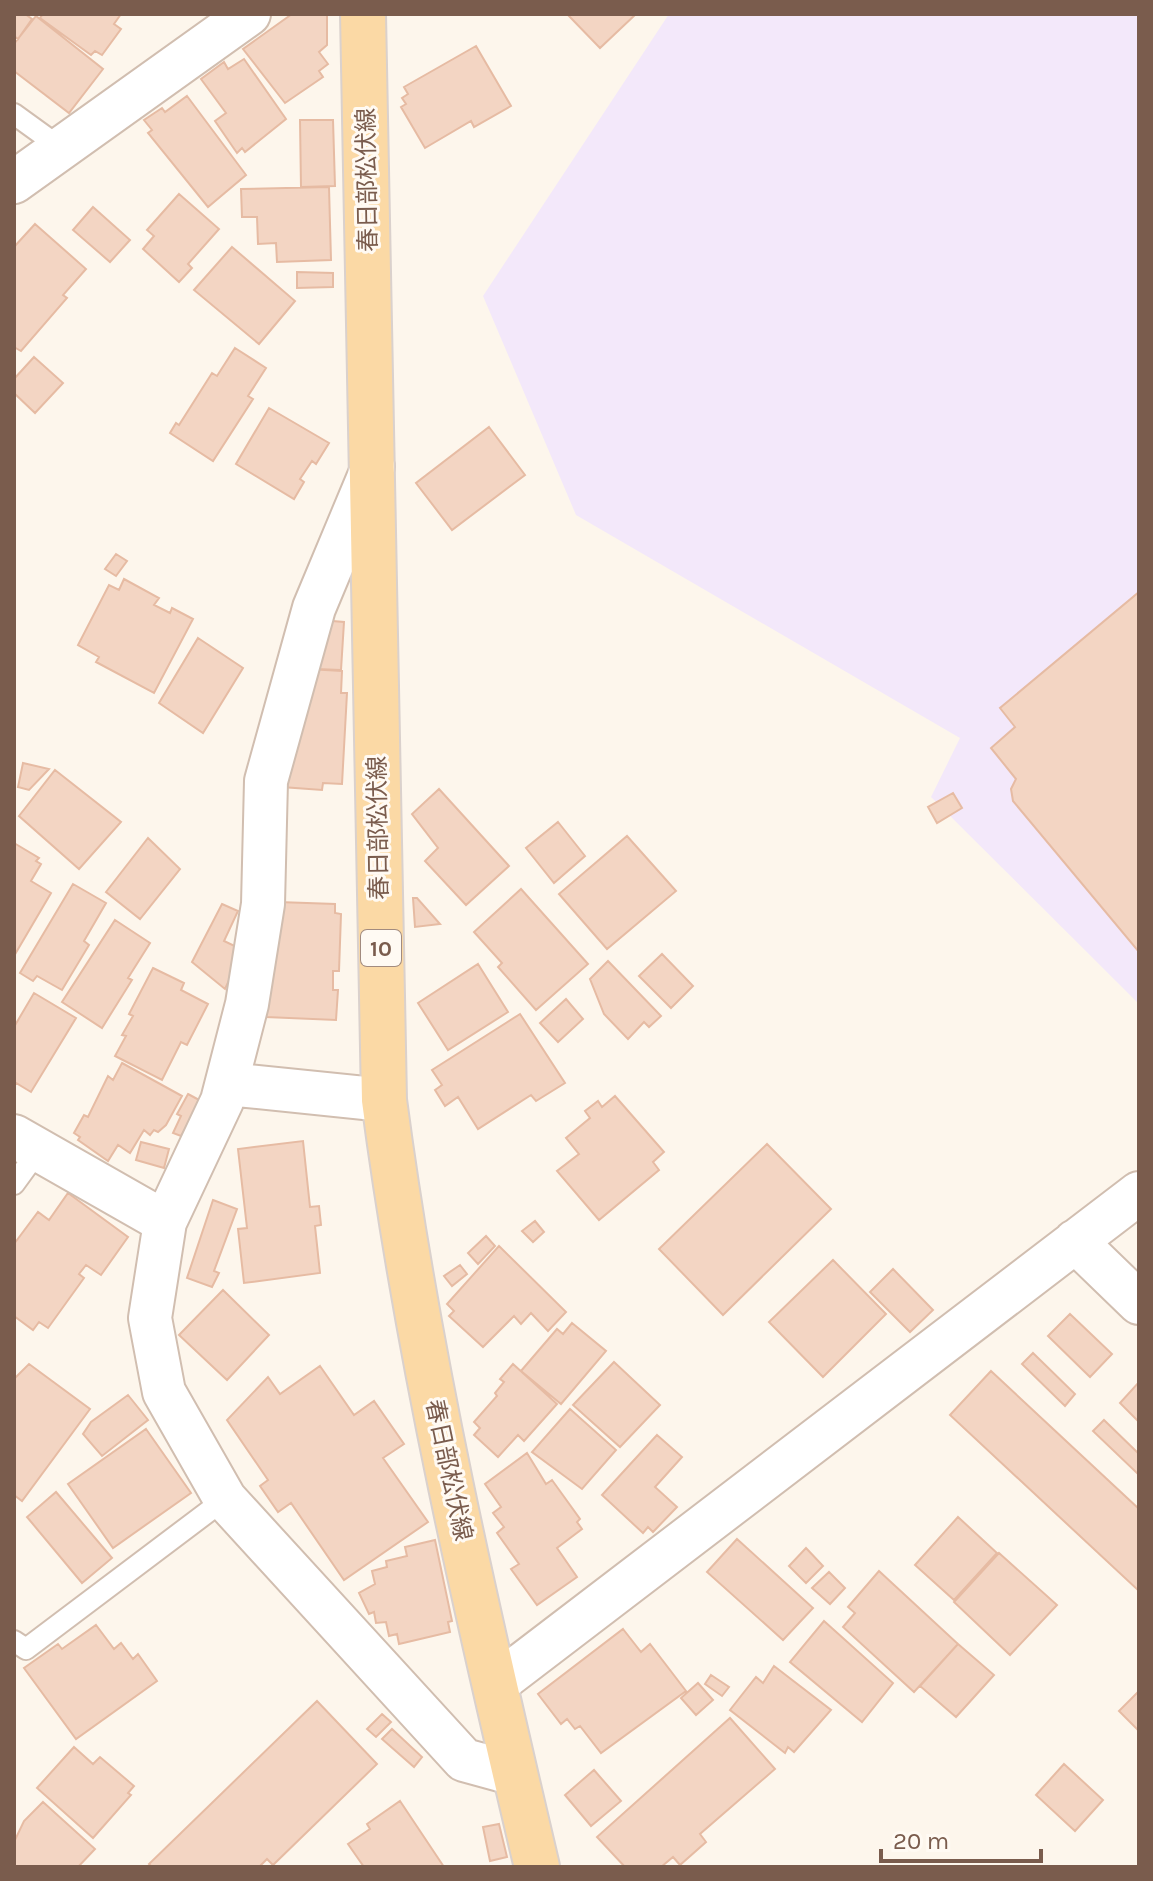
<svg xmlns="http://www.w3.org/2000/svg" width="1153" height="1881" font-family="Karla,'Noto Sans JP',sans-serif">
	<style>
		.education { fill: #f3e8fa }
		.building { fill: #f3d5c3; stroke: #e6bba3; stroke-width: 2 }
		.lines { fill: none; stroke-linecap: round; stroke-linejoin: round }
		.service-casing { stroke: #d1beb0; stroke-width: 24 }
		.minor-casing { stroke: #d1beb0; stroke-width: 46 }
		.primary-casing { stroke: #dad1cd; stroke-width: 48 }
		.service { stroke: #fff; stroke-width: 20 }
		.minor { stroke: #fff; stroke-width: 42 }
		.primary { stroke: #fbd9a5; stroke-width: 44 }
		.labels { text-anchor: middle; stroke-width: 6; stroke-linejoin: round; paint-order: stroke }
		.shield { fill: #fffaf3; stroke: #a28b7f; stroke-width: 2 }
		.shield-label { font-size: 22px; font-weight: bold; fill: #7a5c4d }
		.street-label { font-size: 24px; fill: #7a5c4d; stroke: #fffaf3 }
	</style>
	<rect width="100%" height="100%" fill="#fdf6ec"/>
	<!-- education -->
	<path class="education" d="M669 14H1139V1004L931 797 960 738 576 515 483 296Z"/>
	<!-- building -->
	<path class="building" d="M14 14H25L32 19 18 39 14 36Z
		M43 14H121L114 24 121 29 102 55 95 51 91 55 40 18Z
		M292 14H327V45L319 52 328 64 319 71 323 77 285 103 243 49Z
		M567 14H636L600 48Z
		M36 16 103 69 69 113 14 71V44Z
		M476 46 511 106 474 127 471 121 425 148 401 107 406 104 402 98 408 94 404 87Z
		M244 59 286 119 245 152 242 148 237 153 215 121 226 113 201 79 224 62 228 69Z
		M187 96 246 175 208 207 148 133 152 130 144 120 162 108 165 112Z
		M300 120H333L335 186 301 187Z
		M329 187 331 260 277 262 276 243 258 244 257 217H242L241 189Z
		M179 194 219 229 188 264 192 268 179 282 143 249 154 236 147 230Z
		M93 207 130 240 110 262 73 230Z
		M35 224 86 269 63 295 67 298 21 351 14 347V247Z
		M232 247 295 301 259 344 194 290Z
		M297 272 333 273V287L297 288Z
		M235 348 266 368 248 396 253 399 213 461 170 433 176 423 179 425 212 373 217 376Z
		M34 357 63 383 35 413 14 393V379Z
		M269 408 329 443 316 464 312 461 300 479 304 482 294 499 236 464Z
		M489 427 525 475 452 530 416 483Z
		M116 554 127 561 116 576 105 569Z
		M124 579 159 598 154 605 170 613 172 608 193 619 154 693 96 662 99 657 78 645 109 585 119 590Z
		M1139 592V952L1013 801 1011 789 1016 779 991 748 1015 727 1000 708Z
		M320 620 344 622 341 670 316 669Z
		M198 638 243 668 203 733 159 703Z
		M308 669 342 671 341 693H347L342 784 323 783 322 790 282 787Z
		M23 763 49 769 29 790 18 787Z
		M55 770 121 822 79 869 19 816Z
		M439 789 509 866 466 905 425 861 438 848 412 814Z
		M953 793 962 808 937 823 928 807Z
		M558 822 585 856 554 883 526 848Z
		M627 836 676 891 607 949 559 894Z
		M148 838 180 869 140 919 106 892Z
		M14 843 39 858 36 861 41 864 31 881 51 893 14 956Z
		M73 884 106 903 84 941 89 945 62 990 37 976 33 981 20 973Z
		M521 889 588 964 536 1010 498 967 502 963 474 932Z
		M413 898H417L440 924 415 927Z
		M278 902 335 904V913L341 914 339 971H333V990H338L336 1020 266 1017 268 956Z
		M222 904 238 911 224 941 243 950 225 989 192 962Z
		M115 920 150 943 128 978 132 980 102 1028 62 1002Z
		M662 954 693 986 671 1008 639 976Z
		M608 961 661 1016 649 1027 644 1022 628 1039 604 1014 590 979Z
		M478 964 508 1012 448 1050 418 1003Z
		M153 968 184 983 181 990 208 1004 187 1045 181 1042 162 1080 115 1056 126 1036 122 1035 133 1016 129 1014Z
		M34 993 76 1018 31 1092 16 1083 14 1087V1027Z
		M566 999 583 1019 558 1042 540 1023Z
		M520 1014 565 1083 536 1101 531 1095 478 1129 458 1097 445 1106 435 1090 442 1085 432 1070Z
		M122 1063 182 1096 166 1125 158 1132 154 1130 150 1135 144 1130 130 1153 118 1145 108 1161 78 1140 80 1137 74 1133 84 1115 88 1117 108 1076 113 1080Z
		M188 1094 201 1101 181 1136 173 1133 181 1116 177 1114Z
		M615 1096 664 1152 653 1162 659 1170 599 1220 557 1171 579 1154 566 1138 590 1118 585 1111 598 1101 602 1107Z
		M303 1141 310 1207 319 1206 321 1225 315 1226 320 1273 244 1283 238 1229 247 1228 238 1149Z
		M141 1142 169 1149 164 1168 136 1160Z
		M767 1144 831 1209 723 1315 659 1249Z
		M68 1193 128 1237 101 1275 86 1265 79 1274 84 1278 48 1328 39 1322 33 1330 14 1316V1244L38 1212 49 1220Z
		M213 1200 237 1209 214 1271 219 1273 212 1287 187 1278Z
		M535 1221 544 1232 533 1242 522 1231Z
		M486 1236 495 1246 478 1264 468 1253Z
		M499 1246 566 1312 548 1331 531 1313 521 1324 514 1316 483 1347 449 1316 454 1311 447 1304Z
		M833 1260 886 1314 823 1377 769 1322Z
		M460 1265 467 1274 452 1286 444 1276Z
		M893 1269 933 1310 910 1332 870 1292Z
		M223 1290 269 1335 227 1380 179 1335Z
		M1070 1314 1112 1354 1090 1377 1048 1336Z
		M572 1323 606 1351 561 1404 521 1371 557 1329 563 1334Z
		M1033 1353 1075 1394 1065 1406 1022 1364Z
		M614 1362 660 1405 620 1447 573 1405Z
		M29 1364 90 1409 22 1501 14 1495V1379Z
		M513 1364 557 1404 524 1441 518 1435 498 1457 474 1435 480 1428 474 1422 497 1396 495 1393 504 1382 500 1379Z
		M320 1366 354 1415 374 1401 404 1444 383 1458 428 1522 344 1580 291 1503 278 1512 260 1486 268 1480 227 1420 268 1377 280 1394Z
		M991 1371 1139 1509V1591L950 1415Z
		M1139 1382V1422L1120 1403Z
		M128 1395 148 1420 102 1456 83 1434 91 1422Z
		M570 1409 616 1450 582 1489 532 1452Z
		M1104 1420 1139 1454V1475L1093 1431Z
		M146 1429 191 1493 113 1548 68 1484Z
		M657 1435 682 1457 655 1487 677 1507 653 1532 648 1527 643 1533 602 1495Z
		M527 1453 546 1484 552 1480 580 1519 577 1522 582 1529 557 1548 577 1577 537 1605 511 1569 519 1564 497 1533 504 1527 493 1513 501 1507 485 1484Z
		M56 1492 112 1558 82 1583 27 1517Z
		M958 1517 997 1553 954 1600 915 1565Z
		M737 1539 813 1608 783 1640 707 1572Z
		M435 1540 452 1621 448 1622 450 1632 399 1644 397 1634 389 1636 386 1622 376 1623 374 1612 369 1614 359 1593 375 1584 372 1571 387 1567 386 1561 407 1556 405 1547Z
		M806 1548 823 1566 806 1583 789 1566Z
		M999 1553 1057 1605 1010 1655 954 1602Z
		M879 1571 958 1644 914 1692 843 1627 855 1613 848 1607Z
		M829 1572 845 1588 830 1604 812 1588Z
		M824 1621 893 1683 862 1722 790 1662Z
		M96 1625 114 1649 121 1643 133 1659 138 1654 157 1681 76 1739 24 1668 58 1644 62 1649Z
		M623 1629 641 1652 650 1644 686 1691 601 1753 580 1726 575 1729 567 1719 561 1724 538 1694Z
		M958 1644 994 1675 956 1717 920 1686Z
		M774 1666 831 1710 794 1752 788 1747 785 1753 730 1710 756 1677 763 1683Z
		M711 1675 729 1687 722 1696 705 1684Z
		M698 1683 713 1700 696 1715 681 1698Z
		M1139 1691V1731L1119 1711Z
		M317 1701 377 1764 273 1865 267 1859 259 1867H152L149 1864Z
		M382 1714 391 1722 376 1737 367 1729Z
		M730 1718 775 1769 700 1834 706 1842 680 1865 673 1857 661 1867H625L597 1837Z
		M392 1729 422 1757 414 1767 382 1739Z
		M74 1747 93 1764 100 1757 134 1786 128 1793 131 1795 93 1838 37 1788Z
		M1064 1764 1103 1800 1075 1831 1036 1795Z
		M594 1770 621 1801 591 1826 565 1795Z
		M400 1801 444 1867H364L348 1844 370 1829 367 1824Z
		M43 1802 95 1849 78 1867H14V1842L24 1821Z
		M499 1824 507 1857 490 1861 483 1827Z"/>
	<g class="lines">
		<!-- service casing -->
		<g class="service-casing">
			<path id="service" d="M14 114 61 148
				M14 1184 38 1151
				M14 1641 26 1649 225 1499"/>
		</g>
		<!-- minor casing -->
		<g class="minor-casing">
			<path id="minor" d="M14 182 249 14
				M373 467 314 608 266 781 263 904 247 1004 222 1101 165 1222 150 1318 164 1392 225 1499 464 1760 515 1774
				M228 1084 384 1100
				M14 1136 165 1222
				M1075 1241 1139 1303
				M495 1685 1139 1193"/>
		</g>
		<!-- primary casing -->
		<g class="primary-casing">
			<path id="primary" d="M363 14 384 1100C418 1359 477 1613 537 1867"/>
		</g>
		<!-- service -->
		<use href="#service" class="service"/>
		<!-- minor -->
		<use href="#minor" class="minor"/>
		<!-- primary -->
		<use href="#primary" class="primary"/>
	</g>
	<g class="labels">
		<!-- shield labels -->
		<rect class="shield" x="361" y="930" width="40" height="36" rx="6"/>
		<g class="shield-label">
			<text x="381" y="956">10</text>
		</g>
		<!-- street labels -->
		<g class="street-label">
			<text transform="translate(367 180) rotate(-91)" y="8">春日部松伏線</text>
			<text transform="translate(378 828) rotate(-91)" y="8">春日部松伏線</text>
			<text transform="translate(449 1470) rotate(78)" y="8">春日部松伏線</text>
		</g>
	</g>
	<!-- border -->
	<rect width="1153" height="1881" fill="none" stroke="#7a5c4d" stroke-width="32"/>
	<!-- scale -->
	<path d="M881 1849v12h160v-12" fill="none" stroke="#7a5c4d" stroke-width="4"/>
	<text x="893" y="1849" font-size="24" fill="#7a5c4d" stroke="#fffaf3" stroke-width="6" paint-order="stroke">20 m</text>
</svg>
